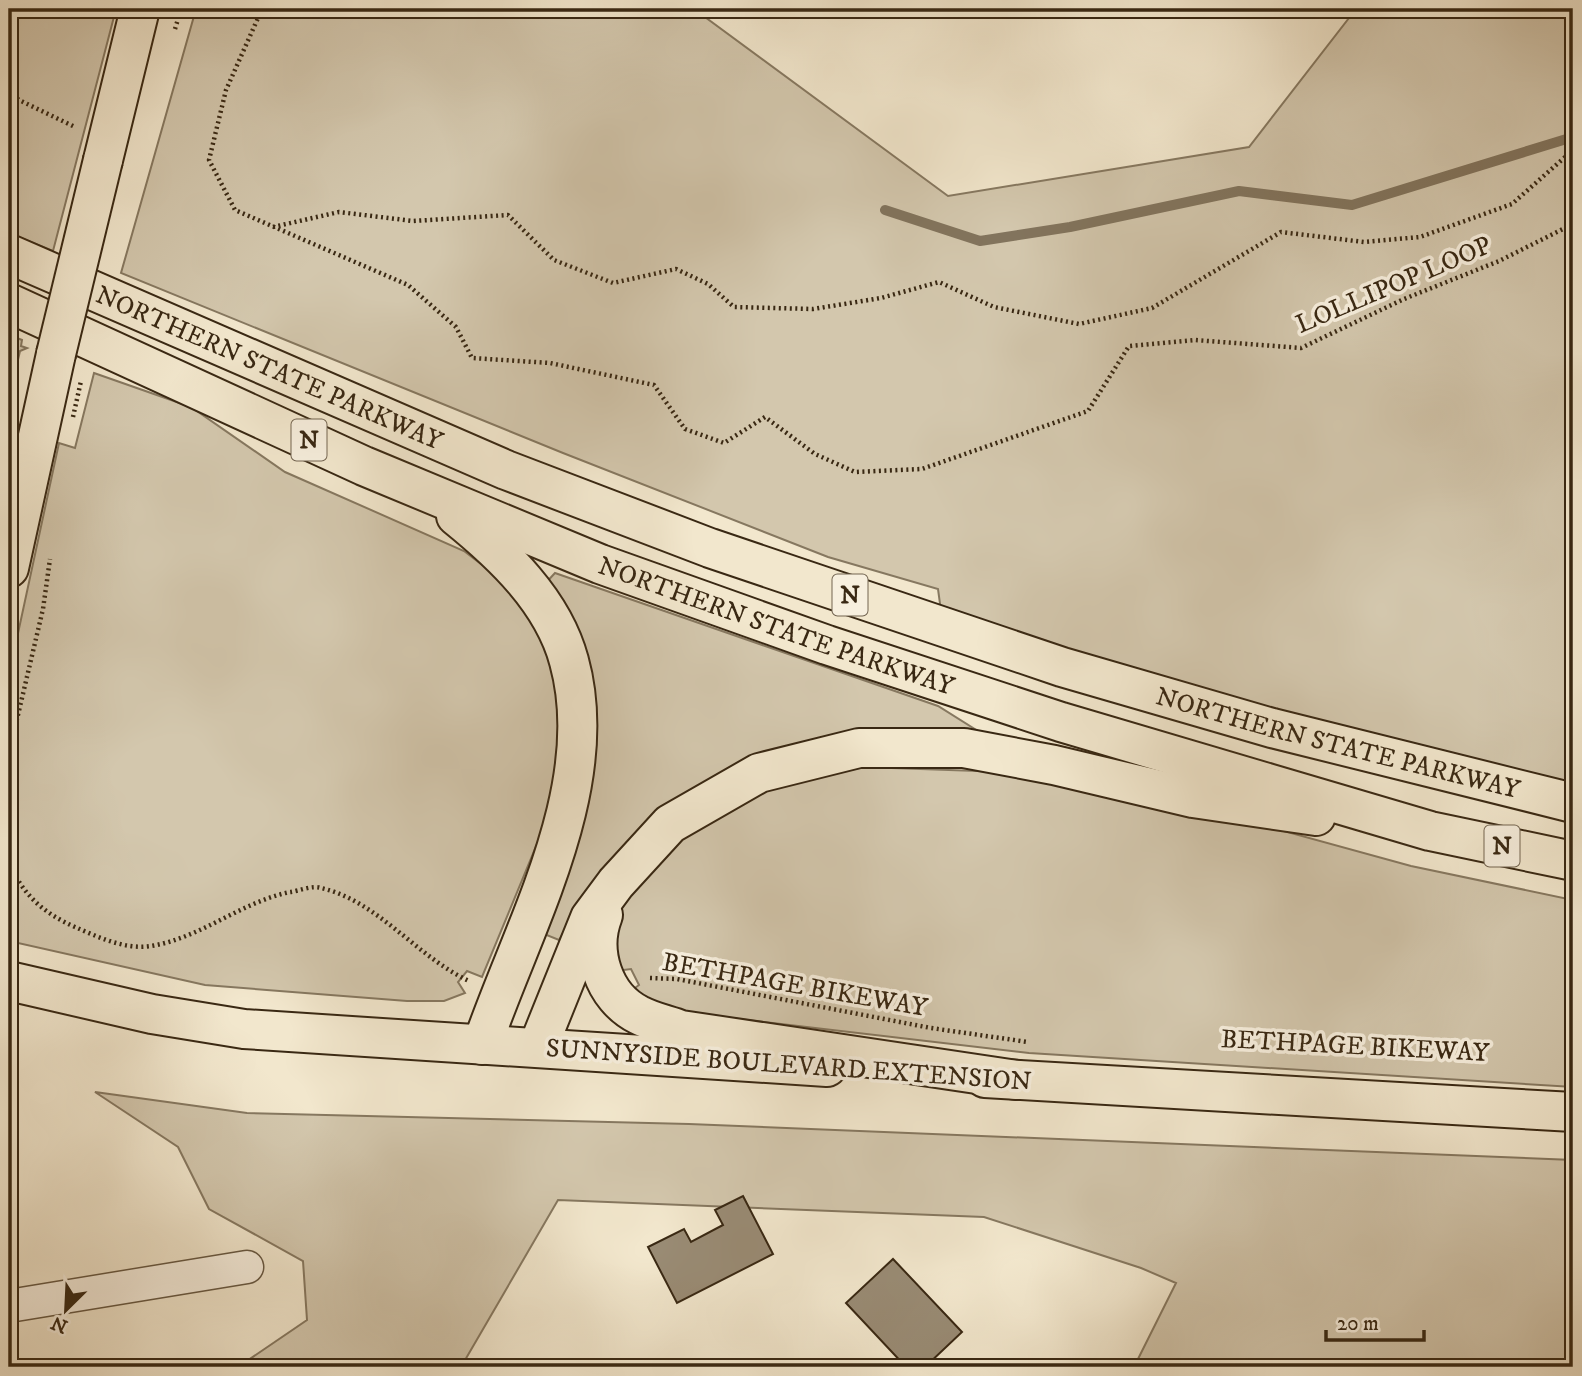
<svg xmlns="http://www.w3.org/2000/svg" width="1582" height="1376" font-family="'IM FELL DW Pica',serif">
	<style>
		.green { fill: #d3c7ad; stroke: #867860; stroke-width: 2 }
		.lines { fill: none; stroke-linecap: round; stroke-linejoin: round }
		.stream { stroke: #82745d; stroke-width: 10 }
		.building { fill: #998b74; stroke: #392813; stroke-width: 2 }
		.minor-casing { stroke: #675842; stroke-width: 35 }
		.major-casing { stroke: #392813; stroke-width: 42 }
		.highway-casing { stroke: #392813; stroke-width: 42 }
		.path { stroke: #392813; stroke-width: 4.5; stroke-dasharray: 2 3.5; stroke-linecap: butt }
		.minor { stroke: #f7efde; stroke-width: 32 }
		.major { stroke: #f2e7cd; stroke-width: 38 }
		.highway { stroke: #f2e7cd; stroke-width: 38 }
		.major-bridge-casing { stroke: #392813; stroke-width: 42; stroke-linecap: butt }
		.path-bridge { stroke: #392813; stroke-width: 4.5; stroke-dasharray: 2 3.5; stroke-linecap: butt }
		.major-bridge { stroke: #f2e7cd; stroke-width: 38 }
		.labels { text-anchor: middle; stroke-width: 7; stroke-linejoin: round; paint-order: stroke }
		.shield { fill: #f7efde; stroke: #726450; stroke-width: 2 }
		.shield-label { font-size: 24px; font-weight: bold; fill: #392813 }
		.street-label { font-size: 26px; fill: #392813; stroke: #f7efde }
	</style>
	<rect width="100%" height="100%" fill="#f2e7cd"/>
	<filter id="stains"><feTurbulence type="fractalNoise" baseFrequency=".00286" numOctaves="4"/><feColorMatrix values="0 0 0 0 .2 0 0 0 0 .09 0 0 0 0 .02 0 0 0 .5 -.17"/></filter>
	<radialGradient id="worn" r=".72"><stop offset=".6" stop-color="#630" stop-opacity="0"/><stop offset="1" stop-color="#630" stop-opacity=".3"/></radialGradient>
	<!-- green -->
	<path class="green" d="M9 9H116L53 251 9 233Z
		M196 9H694L948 196 1249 147 1356 9H1573V783L1197 691 941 611 938 589 828 557 563 453 121 273Z
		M9 335 22 340 21 346 27 348 20 351 9 398Z
		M94 373 191 407 285 472 464 551 519 593 556 661 567 731 549 815 482 977 467 971 458 982 465 993 444 1001H407L205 985 9 941V675L59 443 75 448Z
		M555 573 938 706 989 738 879 732 597 877 559 940 539 932 572 838 596 742 584 666 542 587Z
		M863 767 1006 772 1171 800 1411 866 1573 900V1087L1029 1053 662 1010 628 993 639 985 631 969 615 971 617 906 650 854 744 795Z
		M95 1092 247 1113 689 1124 1573 1160V1367H1134L1176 1283 1141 1268 984 1217 558 1200 461 1367H238L307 1320 303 1261 209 1209 178 1147Z"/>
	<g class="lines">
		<!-- stream -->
		<path class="stream" d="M885 210 980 241 1070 227 1239 191 1352 205 1573 137"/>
	</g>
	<!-- building -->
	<path class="building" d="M743 1196 773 1254 677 1303 648 1247 684 1229 691 1242 723 1225 715 1210Z
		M893 1259 962 1332 925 1367H906L846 1303Z"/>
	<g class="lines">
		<!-- minor casing -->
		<g class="minor-casing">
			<path id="minor" d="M9 1306 247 1267"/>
		</g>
		<!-- major casing -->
		<g class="major-casing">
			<path id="major" d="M103 160 140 9
				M9 568 56 354
				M9 981 152 1014 244 1029 827 1067
				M985 1078 1573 1112"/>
		</g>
		<!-- highway casing -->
		<g class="highway-casing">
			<g id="highway">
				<path id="s1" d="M9 254 506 470 710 548 1062 667 1272 728 1573 803"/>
				<path id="s2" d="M9 303 364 466 600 564 827 645 1061 722 1430 831 1573 861"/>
				<path d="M456 516C503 554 553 601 569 661 604 787 522 928 482 1045"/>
				<path d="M603 915C589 951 603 997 639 1015 652 1022 668 1025 681 1030L1017 1080"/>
				<path d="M538 1047 590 918 616 883 670 824 759 773 859 748H964L1054 765 1193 798 1316 816"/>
			</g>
		</g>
		<!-- path -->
		<path class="path" d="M262 9 226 90 209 160 235 210 408 285 456 327 472 358 550 363 654 385 685 429 724 443 765 417 815 454 855 472 922 469 1088 411 1129 346 1195 340 1301 348 1404 299 1499 261 1573 224
			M175 29 181 9
			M9 91 19 100 75 127
			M273 227 339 212 413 221 508 215 554 260 613 283 676 269 708 284 734 307 813 309 881 298 939 282 994 307 1079 324 1152 308 1281 232 1364 242 1420 237 1512 204 1573 150
			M9 753 43 609 50 559
			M9 862C22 894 43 913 75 927 98 937 125 950 151 946 201 938 241 902 290 892 299 891 312 885 321 888 378 901 417 957 469 981
			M650 978 677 979 931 1028 1028 1042"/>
		<!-- minor -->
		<use href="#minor" class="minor"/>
		<!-- major -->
		<use href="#major" class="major"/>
		<!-- highway -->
		<use href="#highway" class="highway"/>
		<!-- major-bridge casing -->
		<g class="major-bridge-casing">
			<path id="major-bridge" d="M56 354 103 160"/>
		</g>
		<!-- path-bridge -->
		<path class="path-bridge" d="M73 417 81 381"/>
		<!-- major-bridge -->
		<use href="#major-bridge" class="major-bridge"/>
	</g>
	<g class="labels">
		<!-- shield labels -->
		<g class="shield">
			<rect x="291.5" y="419.5" width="35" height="41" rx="5"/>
			<rect x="832.5" y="574.5" width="35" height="41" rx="5"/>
			<rect x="1484.5" y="825.5" width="35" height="41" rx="5"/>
		</g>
		<g class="shield-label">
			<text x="309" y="448">N</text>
			<text x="850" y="603">N</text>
			<text x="1502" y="854">N</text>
		</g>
		<!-- street labels -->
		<g class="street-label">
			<text transform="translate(1393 284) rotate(-23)" y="9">LOLLIPOP LOOP</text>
			<text dy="9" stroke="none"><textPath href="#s1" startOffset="284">NORTHERN STATE PARKWAY</textPath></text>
			<text dy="9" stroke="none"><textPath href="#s2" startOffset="833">NORTHERN STATE PARKWAY</textPath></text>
			<text dy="9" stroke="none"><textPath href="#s1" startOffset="1418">NORTHERN STATE PARKWAY</textPath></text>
			<text transform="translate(795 984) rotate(10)" y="9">BETHPAGE BIKEWAY</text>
			<text transform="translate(1355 1045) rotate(3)" y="9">BETHPAGE BIKEWAY</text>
			<text transform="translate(789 1064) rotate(4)" y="9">SUNNYSIDE BOULEVARD EXTENSION</text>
		</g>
	</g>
	<!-- margin -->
	<rect width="1582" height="1376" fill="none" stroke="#f2e7cd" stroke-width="35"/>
	<rect x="10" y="10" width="1561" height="1355" fill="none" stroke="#392813" stroke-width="3.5"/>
	<rect x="18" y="18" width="1547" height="1341" fill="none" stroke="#392813" stroke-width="2"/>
	<!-- north arrow -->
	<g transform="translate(66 1310) rotate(204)" stroke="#f7efde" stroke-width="5" paint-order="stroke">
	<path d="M0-5L12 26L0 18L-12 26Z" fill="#392813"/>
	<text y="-10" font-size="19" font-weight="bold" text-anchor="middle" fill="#392813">N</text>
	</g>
	<!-- scale -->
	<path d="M1326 1330v10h98v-10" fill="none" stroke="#392813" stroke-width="3.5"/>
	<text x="1337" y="1330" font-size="21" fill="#392813" stroke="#f7efde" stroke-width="5" paint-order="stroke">20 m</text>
	<rect width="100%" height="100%" filter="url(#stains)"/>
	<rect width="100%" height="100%" fill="url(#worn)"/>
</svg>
